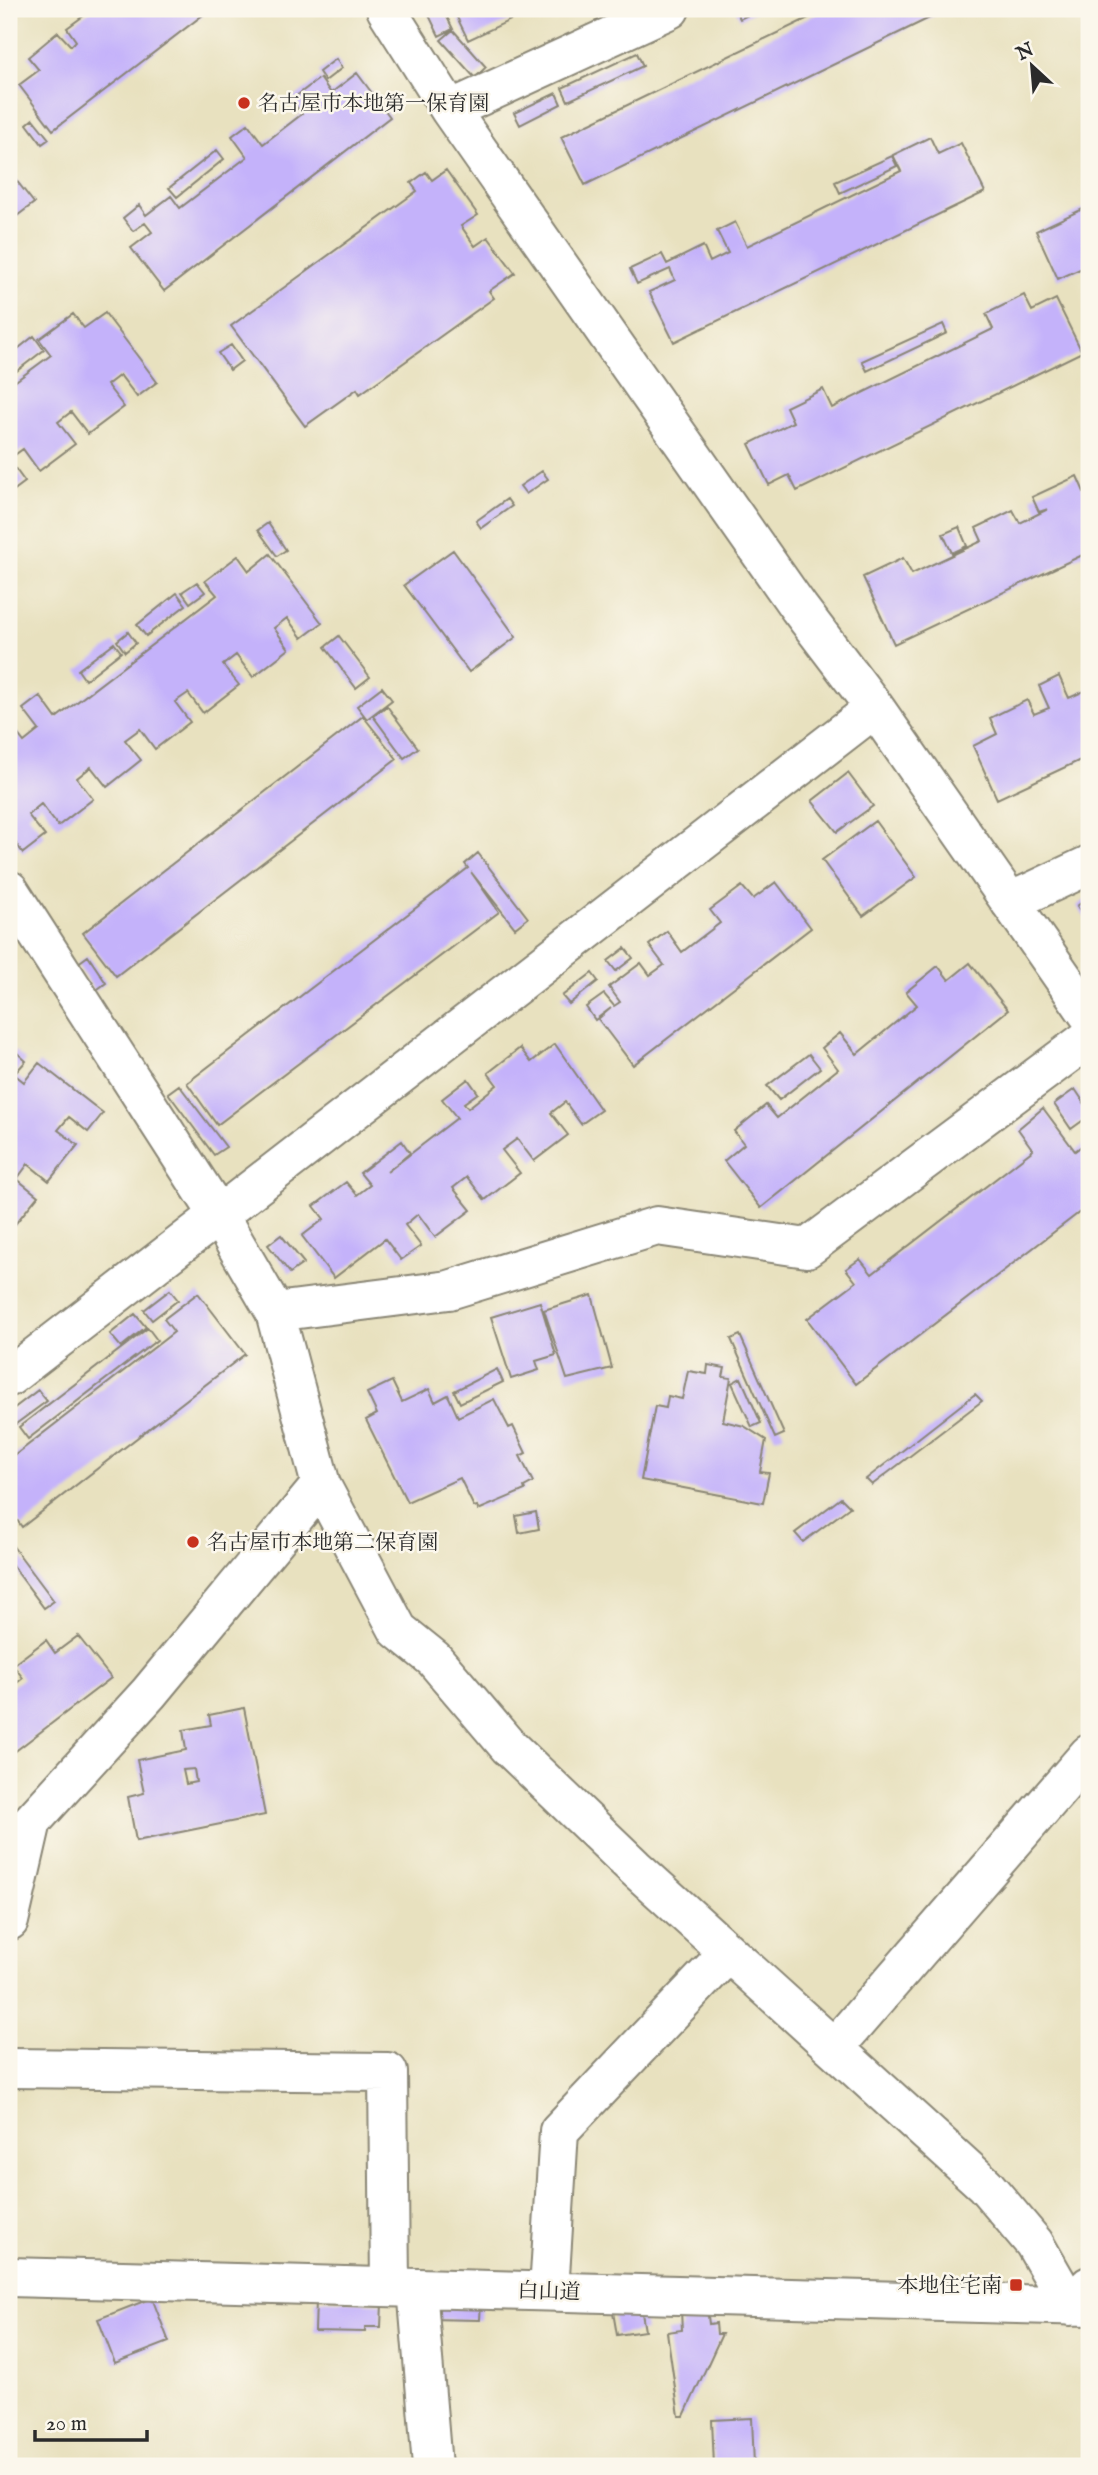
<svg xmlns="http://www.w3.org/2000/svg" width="1098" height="2475" font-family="'IM FELL English','Noto Serif JP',serif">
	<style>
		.building { fill: #c4b2fa; fill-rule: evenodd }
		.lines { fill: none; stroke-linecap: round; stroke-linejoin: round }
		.minor-casing { stroke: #8a8675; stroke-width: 42 }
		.minor { stroke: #fff; stroke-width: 38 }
		.poi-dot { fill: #c8321e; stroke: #fbf7ec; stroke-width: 2.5 }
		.labels { text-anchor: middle; stroke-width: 5; stroke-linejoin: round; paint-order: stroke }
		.poi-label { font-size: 21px; fill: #2b2b2b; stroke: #fbf7ec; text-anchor: start }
		.street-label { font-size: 21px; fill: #2b2b2b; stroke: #fbf7ec }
	</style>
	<rect width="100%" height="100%" fill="#fbf7ec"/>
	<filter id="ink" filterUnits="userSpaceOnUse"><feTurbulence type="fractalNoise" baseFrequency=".0143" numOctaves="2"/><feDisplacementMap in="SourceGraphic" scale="14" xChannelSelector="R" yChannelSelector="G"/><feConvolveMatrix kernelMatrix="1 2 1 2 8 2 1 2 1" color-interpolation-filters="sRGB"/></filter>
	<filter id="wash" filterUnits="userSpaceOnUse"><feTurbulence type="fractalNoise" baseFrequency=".00686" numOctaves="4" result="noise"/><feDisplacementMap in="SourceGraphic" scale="28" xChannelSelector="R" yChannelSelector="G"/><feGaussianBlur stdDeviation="1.57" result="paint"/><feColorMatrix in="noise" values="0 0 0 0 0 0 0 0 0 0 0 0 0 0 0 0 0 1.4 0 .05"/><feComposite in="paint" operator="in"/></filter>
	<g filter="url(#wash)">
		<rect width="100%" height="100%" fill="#e8e1bf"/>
		<g id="blocks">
			<!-- building -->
			<path class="building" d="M93 9H200L204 14 53 130 19 85 39 70 28 57 58 32 71 46 76 41 67 28Z
				M426 9H443L453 29 439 36Z
				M453 9H534L468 40Z
				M735 9H760L740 19Z
				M827 9H948L585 185 561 137Z
				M453 30 486 67 475 78 441 40Z
				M637 53 643 66 568 101 562 88Z
				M336 59 342 68 325 81 319 72Z
				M357 73 390 117 164 291 131 248 152 232 145 223 133 231 123 218 139 205 146 215 171 196 180 208 247 157 232 136 248 124 263 144 302 114 291 100 320 78 331 93Z
				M556 93 561 104 520 125 514 113Z
				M33 119 49 139 42 144 27 124Z
				M930 137 938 154 961 143 985 192 674 342 649 292 675 280 670 269 637 284 630 269 662 254 667 264 703 246 710 262 728 253 717 231 735 222 747 246 901 171 893 155Z
				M217 150 224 159 177 197 169 188Z
				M892 156 897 166 840 193 835 182Z
				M446 170 478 215 461 226 475 246 488 237 515 273 489 291 494 298 360 394 357 389 305 426 231 326 417 191 411 183 426 172 432 180Z
				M9 171 34 203 9 222Z
				M1089 206V265L1058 279 1036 231Z
				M1024 295 1032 311 1056 299 1082 352 797 491 789 475 769 485 749 444 793 422 786 407 823 389 832 408 993 329 986 314Z
				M105 313 157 382 137 397 120 375 107 385 124 407 88 434 71 412 58 422 75 444 39 471 23 449 9 459V386L51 355 39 339 73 314 84 328Z
				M943 324 947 333 867 371 862 361Z
				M34 336 44 350 9 377V356Z
				M231 345 242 361 230 370 218 353Z
				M9 460 25 482 9 494Z
				M542 471 548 479 526 494 520 486Z
				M1077 476 1084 492 1089 490V552L894 644 863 577 903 558 912 574 982 541 976 528 1013 510 1020 523 1048 509 1039 512 1032 497Z
				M507 499 512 506 481 528 476 521Z
				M268 523 286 550 277 556 258 530Z
				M959 527 967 546 952 553 943 534Z
				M453 550 516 637 469 672 404 585Z
				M270 554 322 623 302 638 287 618 274 628 289 649 253 677 236 655 223 665 239 685 203 713 188 693 175 702 190 722 155 749 140 729 125 740 141 760 107 787 91 767 77 778 93 799 58 826 41 804 28 815 45 836 23 853 9 834V732L13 728 24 742 39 730 23 709 40 696 56 718 217 595 205 581 238 556 249 571Z
				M197 582 205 592 190 603 182 592Z
				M177 593 186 605 146 636 137 625Z
				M128 632 136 643 125 652 117 641Z
				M339 636 370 677 356 688 325 647Z
				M114 643 121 652 85 680 78 670Z
				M1059 676 1069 698 1089 689V756L997 799 973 746 997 734 990 718 1027 700 1034 714 1049 708 1039 686Z
				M382 687 392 700 367 719 357 706Z
				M387 706 418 748 404 758 373 716Z
				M363 716 397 759 116 976 83 933Z
				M848 773 873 806 837 832 812 801Z
				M875 821 916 877 863 916 822 860Z
				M478 853 528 918 515 928 471 872 499 912 217 1125 187 1083 468 868 465 864Z
				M776 882 811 928 633 1065 598 1019 611 1008 595 1020 586 1007 604 994 614 1006 620 1002 609 987 641 963 650 975 664 965 649 945 667 931 682 952 720 923 710 910 742 886 753 899Z
				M1088 898 1089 900V923L1077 906Z
				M625 948 633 958 616 971 608 961Z
				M88 956 106 983 95 991 77 964Z
				M970 963 1008 1010 761 1208 724 1161 744 1144 734 1131 766 1105 777 1118 838 1069 822 1048 840 1033 857 1054 917 1005 906 992 938 966 949 980Z
				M592 973 598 981 569 1004 562 996Z
				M555 1044 601 1110 581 1124 565 1102 551 1113 568 1135 534 1161 517 1139 502 1150 520 1173 485 1200 467 1177 453 1188 471 1210 435 1237 418 1214 405 1225 421 1246 401 1260 385 1239 334 1278 302 1236 324 1219 314 1206 346 1182 357 1195 370 1185 360 1173 402 1141 410 1153 387 1172 457 1118 442 1099 468 1079 478 1093 464 1103 468 1108 497 1085 488 1073 520 1048 531 1062Z
				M15 1051 26 1061 16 1072 9 1066V1058Z
				M809 1054 820 1068 779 1100 767 1086Z
				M39 1063 103 1113 88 1132 69 1117 58 1130 78 1145 49 1181 28 1164 17 1179 38 1196 12 1228 9 1225V1070L24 1082Z
				M179 1085 226 1147 214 1155 168 1093Z
				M1075 1089 1089 1110V1116L1071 1129 1054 1104Z
				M1043 1108 1075 1151 1083 1145 1089 1153V1205L856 1384 807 1319 856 1282 846 1269 860 1259 872 1274 1033 1150 1018 1129Z
				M281 1235 304 1263 290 1273 268 1245Z
				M170 1290 178 1300 152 1320 144 1310Z
				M198 1293 245 1354 22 1527 9 1509V1447L15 1455 174 1332 164 1319Z
				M592 1295 612 1368 567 1379 544 1310Z
				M540 1302 556 1355 536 1361 539 1370 511 1379 491 1317Z
				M135 1314 146 1327 121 1347 110 1334Z
				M148 1328 157 1340 28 1439 19 1427Z
				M740 1335 784 1434 775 1438 731 1339Z
				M708 1365 725 1368 723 1377 731 1378 723 1421 744 1426 766 1440 760 1472 769 1473 763 1503 641 1480 655 1406 666 1408 668 1396 682 1399 688 1371 707 1374Z
				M497 1369 503 1382 460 1403 454 1391Z
				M741 1378 761 1423 752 1427 732 1383Z
				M392 1381 402 1402 429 1389 435 1402 448 1395 458 1417 494 1399 509 1428 513 1426 526 1453 520 1456 533 1482 524 1487 525 1490 478 1510 477 1506 474 1507 460 1478 407 1502 366 1420 377 1414 367 1393Z
				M38 1390 47 1401 9 1429V1412Z
				M975 1394 982 1401 872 1485 866 1479Z
				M841 1498 850 1507 803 1542 795 1533Z
				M536 1512 539 1529 519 1533 516 1516Z
				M12 1545 54 1601 44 1608 9 1561V1547Z
				M78 1636 111 1678 9 1756V1689L23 1678 13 1665 46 1640 55 1653Z
				M244 1708 265 1815 136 1841 128 1797 144 1793 137 1760 186 1750 183 1730 211 1725 209 1715ZM194 1769 196 1782 186 1784 183 1770Z
				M152 2298 169 2342 115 2363 98 2319Z
				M316 2300 382 2303 381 2327H365V2332L315 2331Z
				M427 2302H481L480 2320 426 2319Z
				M641 2307 645 2331 617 2335 613 2312Z
				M707 2308 709 2324 716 2323 717 2334H722L684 2416H679L667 2332 682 2330 681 2311Z
				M752 2418 754 2465 714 2466 712 2420Z"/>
		</g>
	</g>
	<g filter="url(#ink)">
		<use href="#blocks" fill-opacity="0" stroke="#8a8675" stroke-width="2"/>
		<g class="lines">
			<!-- minor casing -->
			<g class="minor-casing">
				<path id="minor" d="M386 9 450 110 799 608 875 708 1089 1015
					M450 110 670 9
					M9 890 218 1214 275 1312 321 1485 398 1630 434 1659 508 1746 634 1867 985 2185 1034 2243 1070 2306 1089 2286
					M1010 902 1089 865
					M275 1312 449 1290 657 1226 807 1248 1089 1038
					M9 1377 875 708
					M9 1921 32 1821 149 1693 321 1485
					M834 2048 1089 1754
					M9 2068 388 2072 390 2287
					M9 2277 1089 2306
					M417 2288 432 2466
					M549 2291 559 2131 728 1953"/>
			</g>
			<!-- minor -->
			<use href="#minor" class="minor"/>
		</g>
	</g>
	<!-- markers -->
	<g class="poi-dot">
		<circle cx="244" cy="103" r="7"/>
		<circle cx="193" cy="1542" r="7"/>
		<rect x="1009" y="2278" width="14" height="14" rx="3.5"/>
	</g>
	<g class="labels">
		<!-- poi labels -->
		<g class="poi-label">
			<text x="258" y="110">名古屋市本地第一保育園</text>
			<text x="207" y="1549">名古屋市本地第二保育園</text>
			<text x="1002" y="2292" text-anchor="end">本地住宅南</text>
		</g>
		<!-- street labels -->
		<g class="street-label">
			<text transform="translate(549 2291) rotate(2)" y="7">白山道</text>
		</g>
	</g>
	<!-- margin -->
	<rect width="1098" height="2475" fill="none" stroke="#fbf7ec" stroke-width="35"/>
	<!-- north arrow -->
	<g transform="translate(1032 66) rotate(334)" stroke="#fbf7ec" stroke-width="5" paint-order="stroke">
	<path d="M0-5L12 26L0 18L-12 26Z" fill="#2b2b2b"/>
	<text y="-10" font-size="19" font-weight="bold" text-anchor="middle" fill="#2b2b2b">N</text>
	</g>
	<!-- scale -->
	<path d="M35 2430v10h112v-10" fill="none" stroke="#2b2b2b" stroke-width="3.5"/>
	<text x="46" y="2430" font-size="21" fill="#2b2b2b" stroke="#fbf7ec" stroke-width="5" paint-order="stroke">20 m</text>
</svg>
